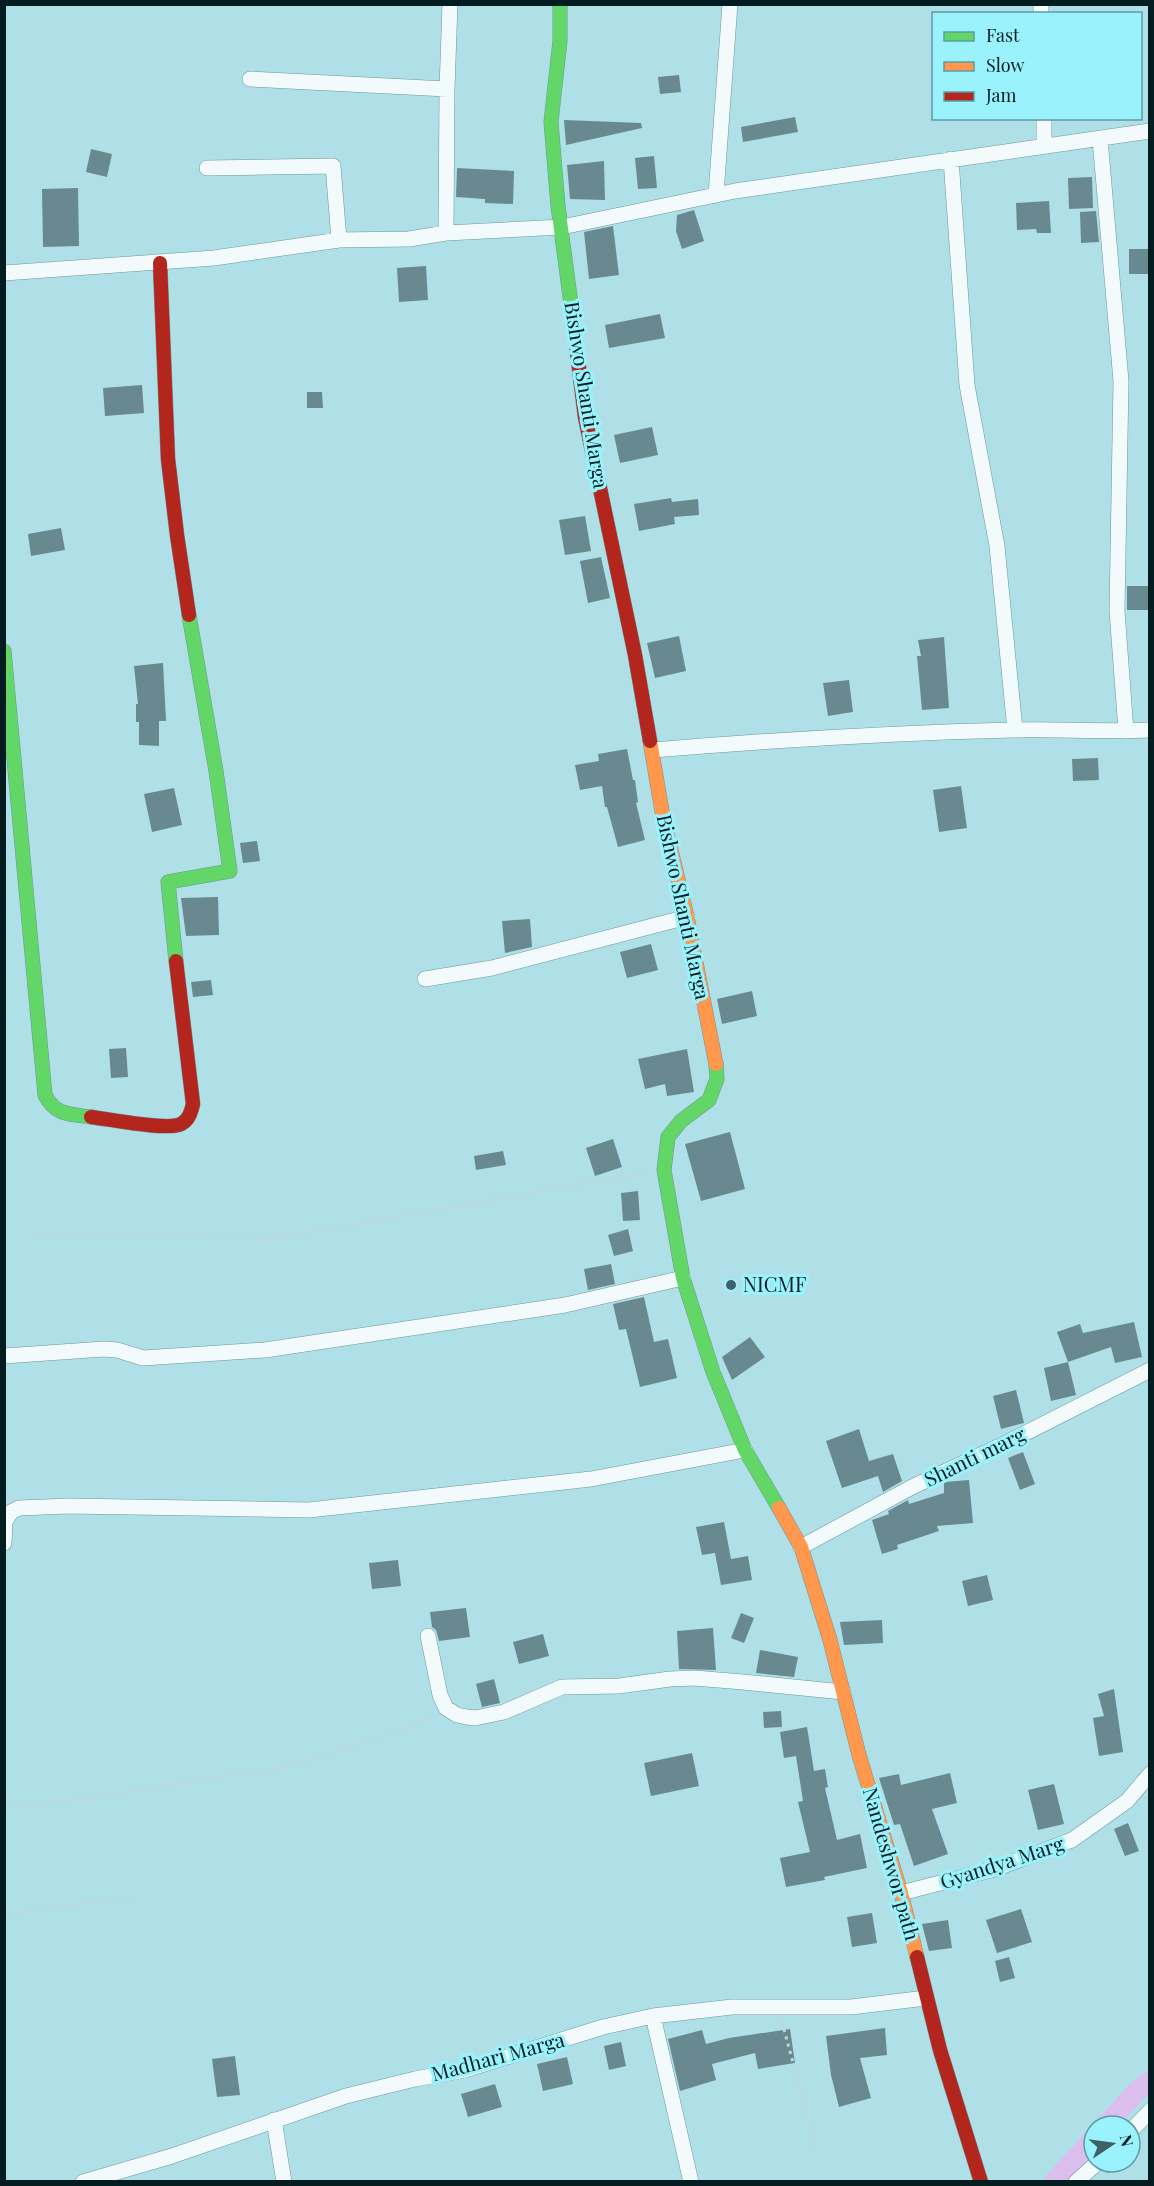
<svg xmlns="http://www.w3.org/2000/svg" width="1154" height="2186" font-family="'Playfair Display',serif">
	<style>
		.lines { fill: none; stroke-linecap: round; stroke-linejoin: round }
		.canal { stroke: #dbbeed; stroke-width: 20 }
		.building { fill: #688990 }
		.street-casing { stroke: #6d969c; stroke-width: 16 }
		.fast-casing { stroke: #6d969c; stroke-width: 15 }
		.slow-casing { stroke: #6d969c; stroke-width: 15 }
		.jam-casing { stroke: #6d969c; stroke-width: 15 }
		.path { stroke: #c4d4d6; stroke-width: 3; stroke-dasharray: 3 4.5; stroke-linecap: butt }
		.street { stroke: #f3fafb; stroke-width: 15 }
		.fast { stroke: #63d668; stroke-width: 14 }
		.slow { stroke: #ff974d; stroke-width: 14 }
		.jam { stroke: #b3261e; stroke-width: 14 }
		.poi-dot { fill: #3f6165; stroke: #9af2fd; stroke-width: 2 }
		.labels { text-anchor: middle; stroke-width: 6; stroke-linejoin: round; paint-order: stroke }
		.street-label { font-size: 20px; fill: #021c1f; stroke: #9af2fd }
		.poi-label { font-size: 20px; fill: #021c1f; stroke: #9af2fd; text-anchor: start }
	</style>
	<rect width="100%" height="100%" fill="#b0e0e7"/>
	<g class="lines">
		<!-- canal -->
		<path class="canal" d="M1105 2126 1136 2092 1150 2081
			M1054 2182 1094 2138"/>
	</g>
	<!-- building -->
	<path class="building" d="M679 75 681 92 660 94 658 77Z
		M795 117 798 132 743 142 741 127Z
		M564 120 641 123 642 128 566 145Z
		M91 149 112 154 107 177 86 172Z
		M654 156 657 188 638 189 635 158Z
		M604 161 605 200 570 199 567 165Z
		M457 168 514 171 513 204 485 203V199L456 197Z
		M1092 177 1093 208 1069 209 1068 178Z
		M78 188 79 246 43 247 42 189Z
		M1049 201 1051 233H1037L1036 229 1017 230 1016 203Z
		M694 210 704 241 682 249 676 231 677 215Z
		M1096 211 1099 242 1081 243 1080 212Z
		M613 226 619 275 589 279 584 232Z
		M1129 249H1149V274H1129Z
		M426 266 428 300 399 302 397 268Z
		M660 314 665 338 609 348 605 325Z
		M142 385 144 413 105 416 103 388Z
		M307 392H322L323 408H307Z
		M652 427 658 455 620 463 614 435Z
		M671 498 672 502 698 499 699 515 674 517 675 524 639 531 634 504Z
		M585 516 591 551 565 555 559 520Z
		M61 528 65 550 31 556 28 534Z
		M601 557 610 598 588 603 580 561Z
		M1127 586H1148V610H1127Z
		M679 636 686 671 655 678 647 643Z
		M944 637 949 708 922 710 917 656H921L918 640Z
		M163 663 166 721H159V746L139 745V722H136V704H138L134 666Z
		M849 680 853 712 828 716 823 683Z
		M627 749 633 780H635L638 802 636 803 645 840 618 847 607 807H605L602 786 580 790 575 765 599 761 598 754Z
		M1098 758 1099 780 1073 781 1072 759Z
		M961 786 967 828 939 832 933 790Z
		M174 788 182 825 152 832 144 794Z
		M257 841 260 861 243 863 240 843Z
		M218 897 219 935 186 936 181 898Z
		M530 919 532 947 505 953 502 921Z
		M651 944 658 970 627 978 620 952Z
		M211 980 213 995 193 997 191 982Z
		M752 991 757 1016 722 1024 717 999Z
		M126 1048 128 1077 111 1078 109 1049Z
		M687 1049 694 1092 667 1096 665 1084 645 1089 638 1059Z
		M730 1132 745 1189 701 1201 685 1144Z
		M613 1139 622 1167 595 1176 586 1148Z
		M503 1151 506 1165 476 1170 474 1156Z
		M638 1191 640 1220 623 1221 621 1193Z
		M628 1229 633 1251 614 1256 608 1235Z
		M611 1264 615 1284 588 1290 584 1269Z
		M644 1297 654 1342 668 1339 677 1378 640 1387 626 1329 619 1330 613 1304Z
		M1134 1322 1142 1357 1115 1363 1111 1347 1068 1362 1057 1332 1080 1324 1083 1333Z
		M750 1337 765 1357 732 1380 722 1357Z
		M1068 1362 1076 1395 1051 1401 1044 1368Z
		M1016 1390 1024 1423 1001 1429 993 1396Z
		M859 1429 869 1461 893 1454 902 1481 883 1492 878 1476 842 1488 826 1441Z
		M1023 1452 1035 1484 1020 1490 1008 1458Z
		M969 1480 973 1523 937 1526 939 1531 897 1545 898 1549 882 1554 872 1520 889 1514 888 1511 908 1500 909 1504 944 1493V1483L945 1482Z
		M724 1522 731 1559 748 1556 752 1580 721 1585 715 1553 702 1555 696 1527Z
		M398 1560 401 1586 372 1589 369 1563Z
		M987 1575 993 1600 968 1606 962 1581Z
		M466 1608 470 1637 439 1641 436 1630 432 1627 430 1612Z
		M741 1613 754 1618 744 1643 731 1638Z
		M882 1620 883 1643 844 1645 840 1622Z
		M713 1628 716 1670 679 1669 677 1631Z
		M543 1634 549 1656 519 1664 513 1642Z
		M760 1650 798 1657 794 1677 756 1673Z
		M494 1679 500 1703 482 1707 476 1684Z
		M1114 1689 1123 1752 1099 1756 1093 1718 1104 1716 1098 1694Z
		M781 1711 782 1727 764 1728 763 1712Z
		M807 1727 814 1771 825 1769 828 1787 825 1788 837 1840 860 1834 867 1868 824 1877 825 1880 786 1887 780 1858 810 1852 798 1802 803 1801 796 1756 784 1758 780 1732Z
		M692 1753 699 1786 651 1796 644 1763Z
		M950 1773 957 1803 932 1809 948 1854 914 1866 900 1824 894 1825 879 1778 899 1774 901 1785Z
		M1054 1784 1064 1824 1038 1830 1028 1790Z
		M1128 1823 1139 1851 1125 1856 1114 1829Z
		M1021 1909 1032 1942 997 1953 986 1920Z
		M872 1913 877 1943 852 1947 847 1917Z
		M948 1920 952 1948 929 1951 922 1924Z
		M1009 1957 1015 1978 1000 1982 995 1961Z
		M885 2028 887 2055 860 2058 871 2098 839 2107 831 2075 826 2036Z
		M790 2029 795 2063 758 2069 755 2053 712 2064 716 2080 680 2091 668 2039 702 2030 706 2044 729 2038Z
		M621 2042 626 2066 609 2070 604 2046Z
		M235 2056 240 2095 217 2097 212 2059Z
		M567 2057 573 2084 543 2091 537 2064Z
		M495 2084 502 2107 468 2117 461 2094Z"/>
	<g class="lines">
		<!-- street casing -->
		<g class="street-casing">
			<path id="street" d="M1041 4V14
				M250 79 447 89
				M1044 118V145
				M1100 139 1121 381 1117 611 1126 731
				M951 159 967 385 997 546 1015 730
				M207 168 333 166 339 240
				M716 194 730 4
				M446 233 447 89 450 4
				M4 273 214 258 339 240 409 239 446 233 562 227 735 191 1150 131
				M653 750C773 740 893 733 1013 730 1058 729 1104 732 1150 730
				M425 979 492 968 687 917
				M4 1356 104 1349 117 1350 143 1358 265 1350 565 1305 683 1278
				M4 1543 5 1522 11 1512 19 1508 68 1506 309 1510 591 1479 745 1450
				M801 1547 912 1487 1004 1444 1150 1370
				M428 1636 440 1695 446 1708 457 1715 467 1717 475 1718 504 1712 562 1687 619 1686 670 1679 694 1678 743 1682 843 1692
				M901 1893 995 1869 1072 1840 1127 1801 1150 1774
				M653 2016 691 2182
				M274 2120 284 2182
				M1130 2132 1150 2111
				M83 2182 172 2156 346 2096 415 2079 465 2070 603 2027 653 2016 732 2007H851L926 1998
				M1076 2182 1098 2162"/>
		</g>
		<!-- fast casing -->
		<g class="fast-casing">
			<path id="fast" d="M560 4V41L551 122 558 206 574 327
				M4 651 45 1095C56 1116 70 1114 91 1117
				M176 961 168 882 230 871 216 771 189 615
				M716 1064 717 1079 709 1100 681 1121 668 1137 664 1170 683 1278 713 1372 745 1450 779 1508"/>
		</g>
		<!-- slow casing -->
		<g class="slow-casing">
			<path id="slow" d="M650 741 663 817 687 917 716 1064
				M779 1508 801 1547 830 1640 859 1755 901 1893 917 1957"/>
		</g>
		<!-- jam casing -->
		<g class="jam-casing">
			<path id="jam" d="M160 263 168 459 177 535 189 615
				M574 327 585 417 635 655 650 741
				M91 1117C109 1119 167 1131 181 1124 189 1120 191 1112 193 1104L176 961
				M917 1957 940 2050 981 2182"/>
		</g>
		<!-- path -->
		<path class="path" d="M31 1235 279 1238 644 1173
			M4 1808 81 1799 291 1766 391 1734 432 1718
			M4 1915 136 1896
			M782 2022 817 2151"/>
		<!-- street -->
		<use href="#street" class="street"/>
		<!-- fast -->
		<use href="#fast" class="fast"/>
		<!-- slow -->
		<use href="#slow" class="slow"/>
		<!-- jam -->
		<use href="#jam" class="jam"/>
	</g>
	<!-- markers -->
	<circle class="poi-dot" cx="731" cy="1285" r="6"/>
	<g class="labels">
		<!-- street labels -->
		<g class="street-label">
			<text transform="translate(586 395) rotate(81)" y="7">Bishwo Shanti Marga</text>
			<text transform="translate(683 907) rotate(78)" y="7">Bishwo Shanti Marga</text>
			<text transform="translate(975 1457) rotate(-26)" y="7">Shanti marg</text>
			<text transform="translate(1002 1863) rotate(-18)" y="7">Gyandya Marg</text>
			<text transform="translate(891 1864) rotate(74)" y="7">Nandeshwor path</text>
			<text transform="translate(498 2057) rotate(-15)" y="7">Madhari Marga</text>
		</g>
		<!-- poi labels -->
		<g class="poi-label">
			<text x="743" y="1292">NICMF</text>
		</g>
	</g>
	<!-- border -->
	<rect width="1154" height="2186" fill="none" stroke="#021c1f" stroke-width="12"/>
	<!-- legend -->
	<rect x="932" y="12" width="210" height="108" fill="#9af2fd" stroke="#5d9ca4" stroke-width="1.5"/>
	<rect x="944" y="32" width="30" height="9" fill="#63d668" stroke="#5d9ca4" stroke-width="1.5"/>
	<text x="986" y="42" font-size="18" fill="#021c1f">Fast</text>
	<rect x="944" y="62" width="30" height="9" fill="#ff974d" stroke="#5d9ca4" stroke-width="1.5"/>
	<text x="986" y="72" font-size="18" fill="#021c1f">Slow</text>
	<rect x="944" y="92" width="30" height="9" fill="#b3261e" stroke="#5d9ca4" stroke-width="1.5"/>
	<text x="986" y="102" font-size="18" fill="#021c1f">Jam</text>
	<!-- north arrow -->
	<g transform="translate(1112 2144) rotate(77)"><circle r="28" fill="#9af2fd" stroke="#5d9ca4" stroke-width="1.5"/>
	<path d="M0-4.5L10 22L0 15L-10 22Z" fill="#3f6165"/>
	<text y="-9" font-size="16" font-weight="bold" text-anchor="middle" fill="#021c1f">N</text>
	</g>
</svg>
